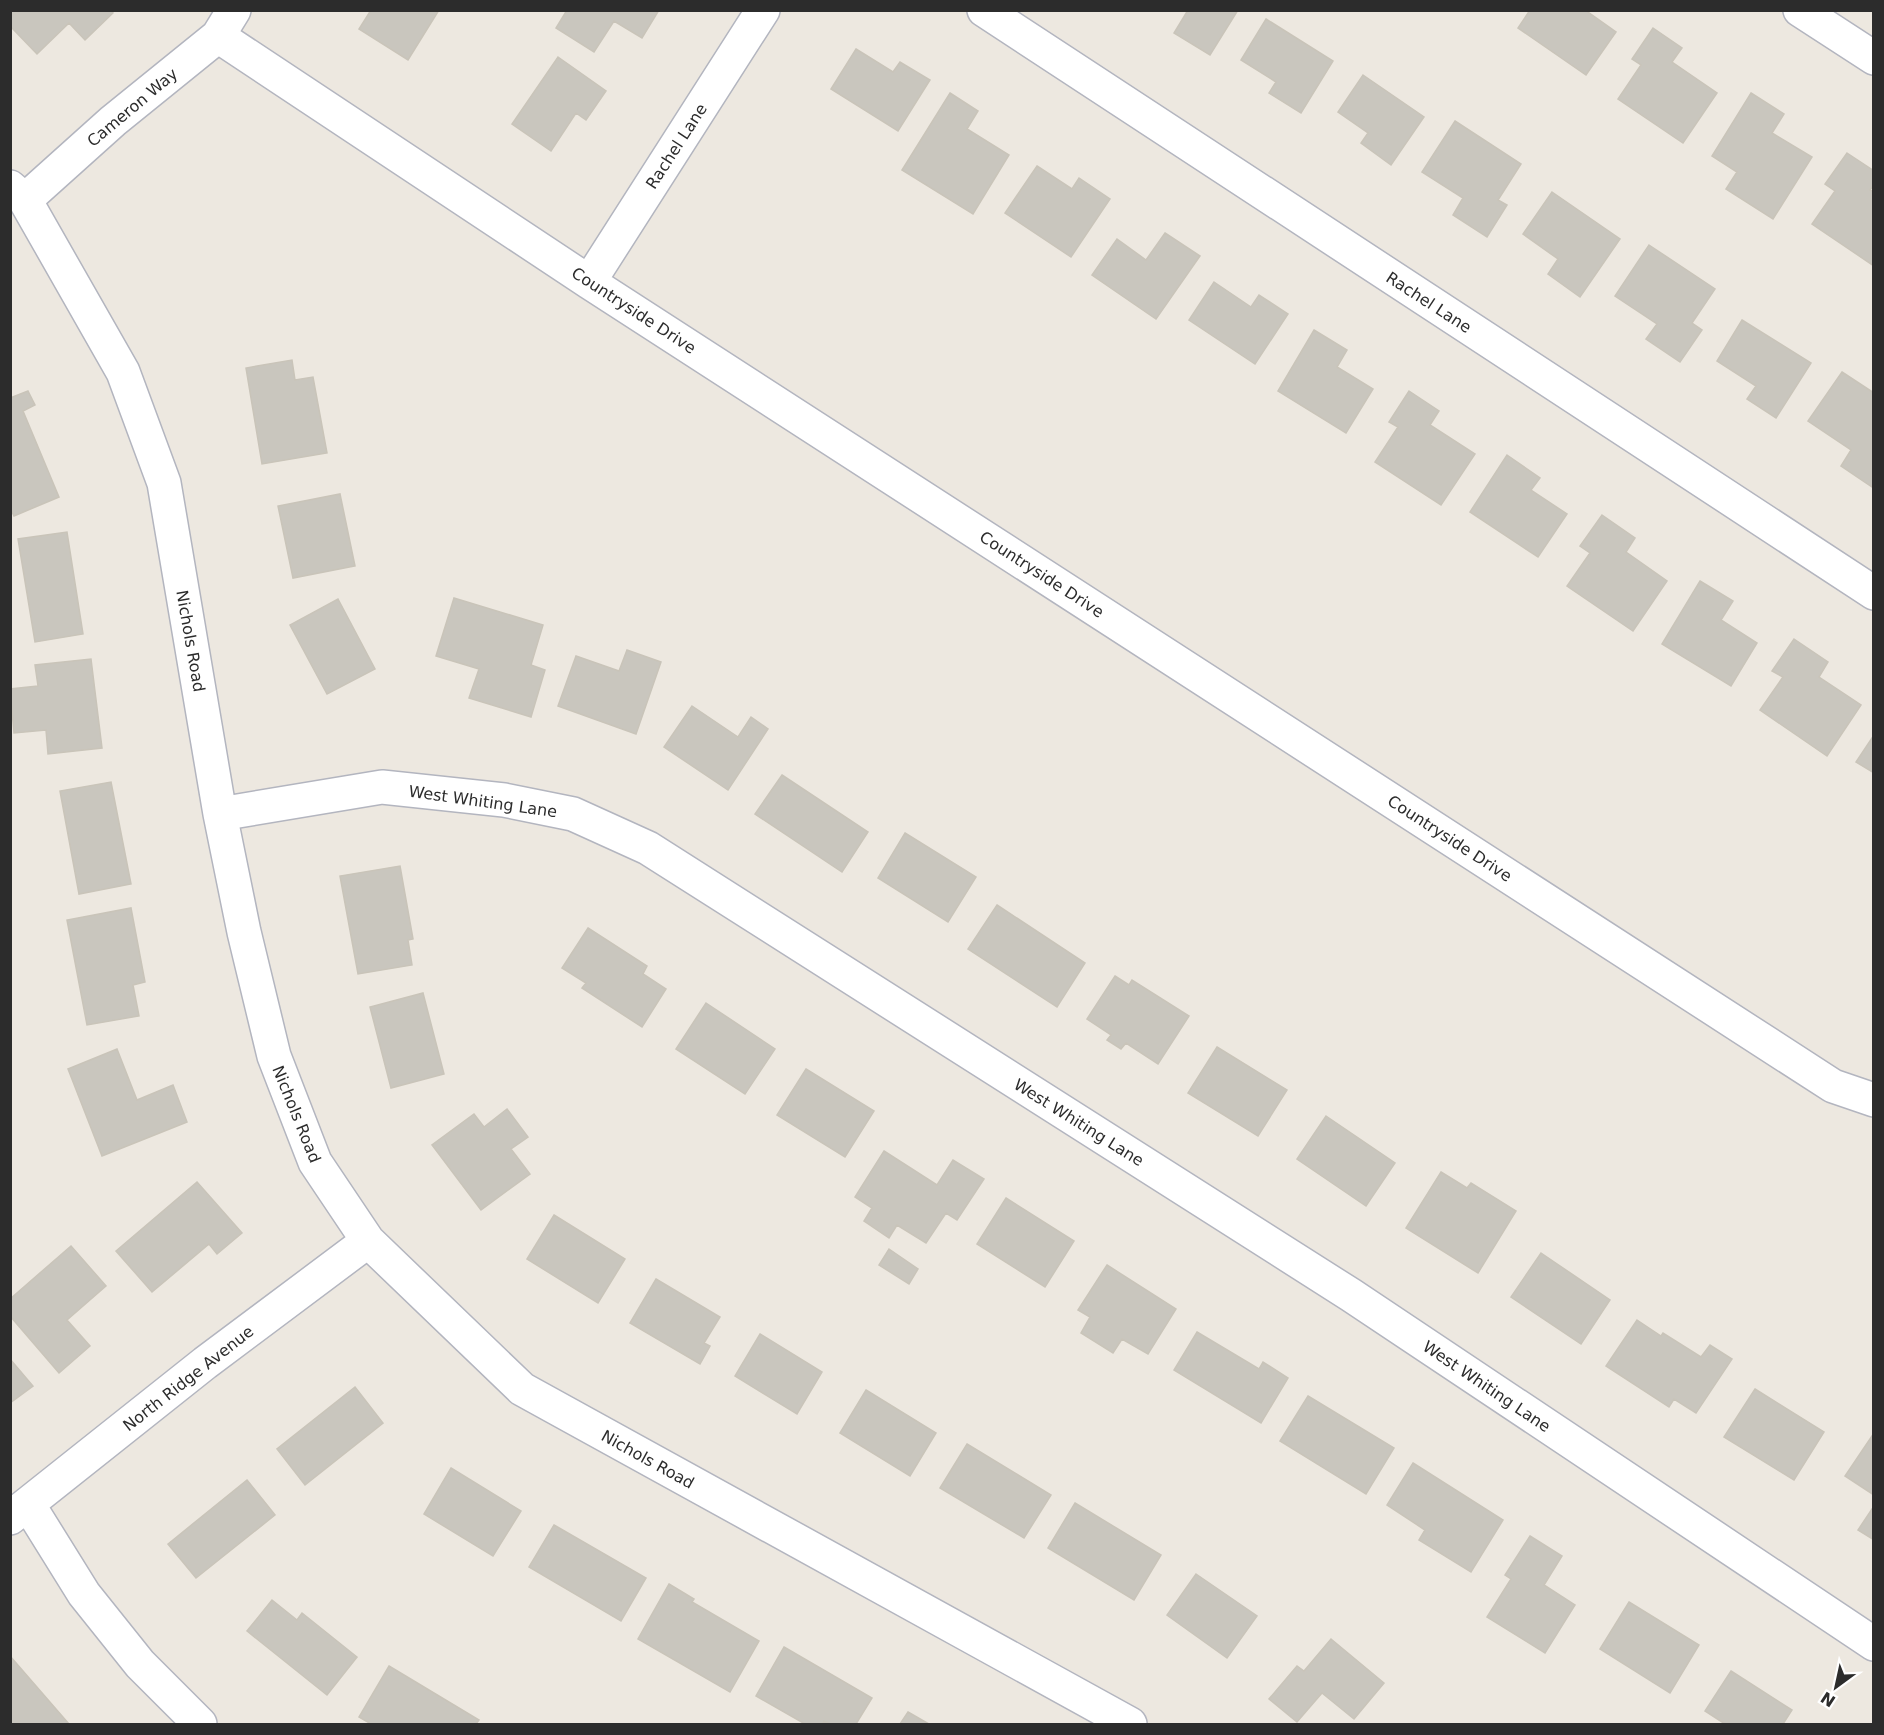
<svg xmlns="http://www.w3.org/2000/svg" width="1884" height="1735" font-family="'DejaVu Sans',sans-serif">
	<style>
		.building { fill: #c9c6be; stroke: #c9c4b9; stroke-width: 1.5 }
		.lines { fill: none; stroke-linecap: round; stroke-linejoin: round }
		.minor-casing { stroke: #b3b5bf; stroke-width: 36 }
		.minor { stroke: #fff; stroke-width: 33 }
		.labels { text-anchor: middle; stroke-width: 4.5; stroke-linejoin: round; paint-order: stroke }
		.street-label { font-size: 16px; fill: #2c2c2c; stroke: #fff }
	</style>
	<rect width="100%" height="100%" fill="#ede8e0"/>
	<!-- building -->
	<path class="building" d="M10 10H111L113 13 85 40 69 23 37 54 10 26Z
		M371 10H439L408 60 359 29Z
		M567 10H659L642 38 614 21 594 52 556 28Z
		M1188 10H1238L1210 55 1174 33Z
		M1530 10H1585L1616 32 1586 75 1518 28Z
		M1266 19 1333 61 1301 113 1269 93 1276 82 1241 60Z
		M1653 28 1682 48 1672 62 1717 93 1683 143 1618 99 1641 65 1632 59Z
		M856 49 893 72 900 62 930 80 898 131 831 89Z
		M558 57 606 91 586 120 576 113 551 151 512 124Z
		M1363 75 1424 117 1391 165 1361 143 1368 133 1338 112Z
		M950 93 978 111 967 129 1009 155 973 214 902 170Z
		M1751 93 1784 114 1772 133 1812 157 1773 219 1726 189 1737 172 1712 156Z
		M1455 121 1521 164 1498 200 1507 205 1487 237 1453 215 1463 198 1422 172Z
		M1847 153 1874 171V185L1870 190 1874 192V266L1812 224 1835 191 1825 184Z
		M1037 166 1072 189 1079 178 1110 199 1071 257 1005 213Z
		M1552 192 1620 239 1580 297 1548 274 1558 259 1523 234Z
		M1165 233 1200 256 1156 319 1092 275 1117 239 1146 260Z
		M1649 245 1715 289 1692 323 1702 330 1680 362 1646 339 1657 324 1615 296Z
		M1214 282 1251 307 1259 295 1288 314 1255 364 1189 320Z
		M1742 320 1811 363 1776 418 1747 399 1756 386 1717 361Z
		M1314 330 1347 350 1337 367 1373 389 1346 433 1278 391Z
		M292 360 295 380 313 377 327 453 262 464 246 368Z
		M1842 372 1874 393V484L1872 487 1841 466 1851 450 1808 421Z
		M28 391 35 405 23 411 59 497 14 516 10 508V398Z
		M1409 391 1439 411 1430 425 1475 454 1441 505 1375 462 1398 427 1389 422Z
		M1507 455 1540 478 1531 490 1567 514 1538 557 1470 512Z
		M340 494 355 566 293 578 278 506Z
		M1602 515 1635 538 1626 552 1667 581 1633 631 1567 586 1590 553 1580 546Z
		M67 532 83 634 35 642 18 539Z
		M1700 581 1733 601 1721 620 1757 643 1731 686 1662 644Z
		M454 598 543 625 531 665 545 670 531 717 469 698 479 669 436 656Z
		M338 599 375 669 327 694 290 625Z
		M1794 639 1828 662 1819 677 1861 705 1827 756 1760 710 1783 677 1772 671Z
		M627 650 661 662 636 734 558 706 576 656 619 671Z
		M91 659 102 748 48 754 46 730 14 733 10 689 38 686 35 665Z
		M692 706 738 737 751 717 768 729 728 790 664 747Z
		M1874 735V773L1856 762Z
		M782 775 868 832 842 872 755 814Z
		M111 782 131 884 79 894 60 791Z
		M905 833 976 877 948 922 878 878Z
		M400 866 413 939 408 940 412 965 358 974 340 876Z
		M997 905 1085 963 1057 1007 968 949Z
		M131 908 145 982 133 985 139 1016 87 1025 67 920Z
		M588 928 647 966 643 974 666 989 642 1027 582 988 586 983 562 968Z
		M1115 976 1129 985 1132 980 1189 1016 1158 1064 1126 1043 1121 1049 1107 1040 1111 1035 1087 1019Z
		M423 993 444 1074 391 1088 370 1007Z
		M706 1003 775 1049 745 1094 676 1049Z
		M1217 1047 1287 1090 1258 1136 1188 1093Z
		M117 1049 137 1100 173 1085 187 1122 102 1156 68 1069Z
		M806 1069 874 1111 845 1157 777 1115Z
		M507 1109 528 1137 511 1149 530 1174 481 1210 432 1145 474 1114 484 1127Z
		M1326 1116 1395 1163 1366 1206 1297 1159Z
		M884 1151 937 1185 953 1160 984 1179 957 1220 946 1213 926 1243 897 1225 889 1238 864 1221 872 1208 855 1197Z
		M1441 1172 1467 1188 1471 1183 1516 1211 1478 1273 1406 1228Z
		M197 1182 242 1233 217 1254 209 1244 152 1292 116 1251Z
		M1006 1198 1074 1241 1045 1287 977 1244Z
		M554 1215 625 1259 598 1303 527 1259Z
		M71 1246 106 1286 67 1320 90 1346 59 1373 10 1316V1299Z
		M889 1249 918 1269 909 1284 879 1265Z
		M1541 1253 1610 1300 1581 1344 1511 1297Z
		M1107 1265 1176 1309 1148 1354 1122 1339 1113 1353 1081 1333 1090 1317 1078 1310Z
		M656 1279 720 1317 704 1343 710 1346 700 1364 630 1323Z
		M1637 1320 1661 1336 1663 1333 1701 1357 1710 1345 1732 1359 1696 1413 1674 1399 1669 1407 1606 1366Z
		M1197 1332 1259 1369 1263 1362 1288 1378 1261 1423 1174 1370Z
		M760 1334 822 1372 797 1414 735 1376Z
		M10 1359 33 1386 10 1403Z
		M355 1387 383 1423 305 1485 277 1449Z
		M1755 1389 1824 1432 1794 1480 1724 1437Z
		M866 1390 936 1433 910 1476 840 1433Z
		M1308 1396 1394 1448 1366 1494 1280 1441Z
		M1874 1433V1495L1845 1476Z
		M967 1444 1051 1495 1024 1538 940 1488Z
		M1413 1463 1503 1520 1471 1572 1419 1540 1425 1530 1387 1505Z
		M451 1468 521 1511 493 1556 424 1514Z
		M247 1480 275 1515 196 1578 168 1544Z
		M1075 1503 1161 1555 1134 1600 1048 1548Z
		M1874 1506V1540L1858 1530Z
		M554 1525 646 1578 621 1621 529 1567Z
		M1530 1536 1562 1556 1544 1585 1575 1605 1545 1653 1487 1617 1511 1579 1505 1575Z
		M1196 1574 1257 1616 1227 1658 1167 1615Z
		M669 1584 694 1599 692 1602 759 1641 730 1692 638 1639Z
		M272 1600 297 1620 302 1613 357 1657 327 1695 247 1631Z
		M1629 1602 1699 1645 1670 1693 1600 1649Z
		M1331 1639 1384 1683 1354 1719 1322 1693 1297 1722 1269 1699 1297 1666 1304 1671Z
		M784 1647 872 1698 856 1724H830L824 1721 822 1724H805L756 1696Z
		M10 1656 69 1724H10Z
		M389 1666 479 1720 476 1724H371L359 1717Z
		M1731 1671 1792 1710 1783 1724H1725L1705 1711Z
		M908 1712 929 1724H900Z"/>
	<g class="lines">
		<!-- minor casing -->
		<g class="minor-casing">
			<path id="minor" d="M984 10 1874 593
				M1800 10 1874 58
				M218 36 589 282 1833 1086 1874 1100
				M10 187 25 200 123 372 164 483 220 814 244 932 274 1056 315 1162 368 1241 522 1389 1130 1724
				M25 200 113 121 218 36 234 10
				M589 282 763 10
				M220 814 382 787 504 800 573 814 648 848 1351 1295 1874 1644
				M28 1504 84 1594 140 1664 200 1724
				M10 1518 205 1363 368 1241"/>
		</g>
		<!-- minor -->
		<use href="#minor" class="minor"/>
	</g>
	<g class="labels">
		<!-- street labels -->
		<g class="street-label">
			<text transform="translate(132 107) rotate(-40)" y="6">Cameron Way</text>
			<text transform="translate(676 146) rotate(-57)" y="6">Rachel Lane</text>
			<text transform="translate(1429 302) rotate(33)" y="6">Rachel Lane</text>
			<text transform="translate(634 310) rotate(33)" y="6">Countryside Drive</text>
			<text transform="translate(1042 574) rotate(33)" y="6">Countryside Drive</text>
			<text transform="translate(191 641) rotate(80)" y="6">Nichols Road</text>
			<text transform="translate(483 801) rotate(8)" y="6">West Whiting Lane</text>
			<text transform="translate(1450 838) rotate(33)" y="6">Countryside Drive</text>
			<text transform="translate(297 1114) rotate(68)" y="6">Nichols Road</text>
			<text transform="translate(1079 1122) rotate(32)" y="6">West Whiting Lane</text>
			<text transform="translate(188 1378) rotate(-38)" y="6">North Ridge Avenue</text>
			<text transform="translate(1487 1386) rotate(34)" y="6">West Whiting Lane</text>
			<text transform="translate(648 1459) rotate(29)" y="6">Nichols Road</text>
		</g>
	</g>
	<!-- border -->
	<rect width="1884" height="1735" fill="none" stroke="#2c2c2c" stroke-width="24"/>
	<!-- north arrow -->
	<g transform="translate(1836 1687) rotate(213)" stroke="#ffffff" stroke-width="4.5" paint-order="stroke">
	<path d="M0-4.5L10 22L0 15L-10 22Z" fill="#2c2c2c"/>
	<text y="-9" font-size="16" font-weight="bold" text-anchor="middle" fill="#2c2c2c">N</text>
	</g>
</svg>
